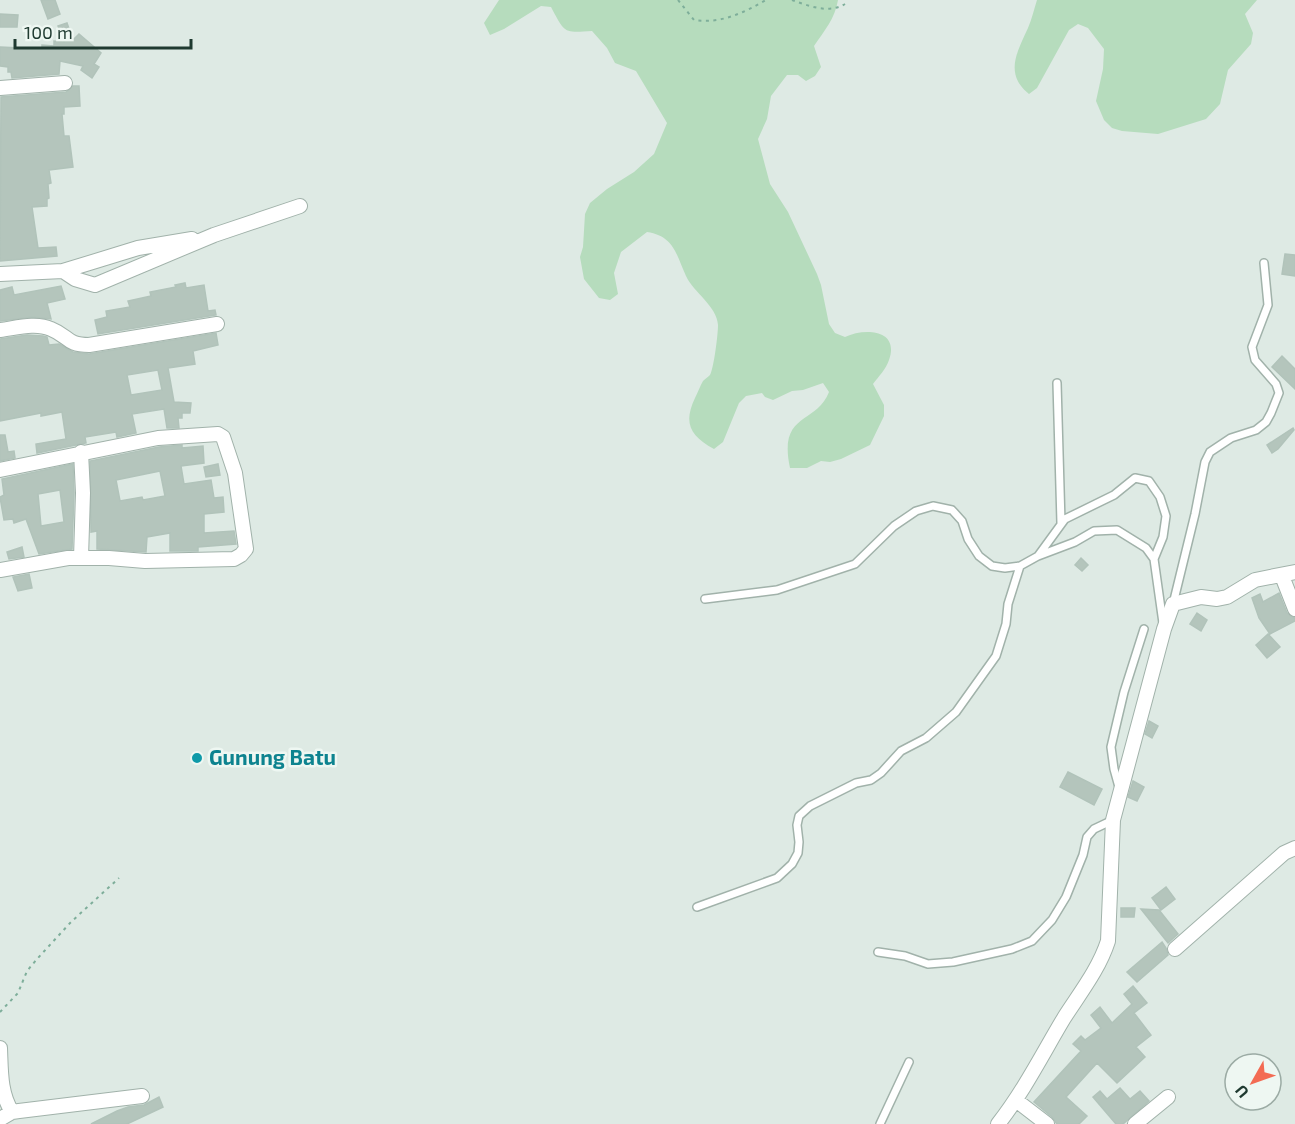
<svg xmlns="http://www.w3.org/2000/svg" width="1295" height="1124" font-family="'Exo 2',sans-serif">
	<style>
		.green { fill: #b6dcbd }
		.building { fill: #b4c5bc; stroke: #b1c3ba; stroke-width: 1.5; fill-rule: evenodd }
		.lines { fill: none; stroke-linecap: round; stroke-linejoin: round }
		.service-casing { stroke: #a1b2aa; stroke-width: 10 }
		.minor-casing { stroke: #a1b2aa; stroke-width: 16 }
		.path { stroke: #7eae9a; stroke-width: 2; stroke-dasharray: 3 4.5; stroke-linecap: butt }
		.service { stroke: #fff; stroke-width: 7 }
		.minor { stroke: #fff; stroke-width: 14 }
		.culture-dot { fill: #0f9aa8; stroke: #eef7f2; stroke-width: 2 }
		.labels { text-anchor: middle; stroke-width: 5; stroke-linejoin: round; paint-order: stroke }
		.culture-label { font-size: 21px; font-weight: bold; fill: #0d838f; stroke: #eef7f2; text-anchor: start }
	</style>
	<rect width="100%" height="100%" fill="#deeae4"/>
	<!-- green -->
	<path class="green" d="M499 0H838C835 19 824 31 814 46L821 67 815 76 806 81 798 75H787L771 96 767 119 758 139 770 184 788 212 817 274 821 285 829 324 835 333 845 337C864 328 900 329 889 360 886 369 879 376 873 384L884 405V416L870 445 841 459 830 462 821 461 807 468H790C778 412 816 425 829 392L823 383 803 390 792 391 773 400 765 397 762 393 746 396 739 403 723 442 714 449C690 436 683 423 695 398 698 392 700 386 703 381 705 379 708 377 710 375 714 368 718 334 718 325 717 306 694 293 686 276 676 254 674 236 647 232L621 252 614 273 618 294 610 300 599 298 584 279 580 257 583 247 585 214 590 203 607 189 634 172 654 154 667 123 636 71 615 63 607 48 592 31C563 33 565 33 551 7L541 6 504 29 490 35 484 23Z
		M1037 0H1257L1245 14 1253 33 1251 44 1228 70 1220 104 1206 119 1158 134 1122 131 1112 128 1104 120 1096 101 1103 69 1104 49 1088 28 1078 24 1069 30 1037 88 1029 94C1004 74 1017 52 1028 28 1032 19 1034 9 1037 0Z"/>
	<!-- building -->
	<path class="building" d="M41 0H55L60 14 48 19Z
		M0 14 18 15 17 27H0Z
		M67 23 73 40 79 34 101 53 94 64 99 67 92 78 81 70 83 66 60 61 59 74 12 78 11 72H8V67L0 66V47L42 49V45L54 46V41L64 42 58 26Z
		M73 86H79L80 106 64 107V114H62L64 136H69L73 167 49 170 51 183 48 184 49 198 47 199V206L32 207 38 248 56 247 57 256 0 261 1 97 66 92Z
		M1285 254 1295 255V276L1282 274Z
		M185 283 186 288 204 285 208 311 215 310 216 315 98 334 95 320 107 317 106 311 130 307 128 301 151 296 150 292 176 287 175 285Z
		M61 286 65 299 47 303 51 319 32 317 0 321V290L12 287 14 295Z
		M216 333 218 345 193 351 195 364 168 368 174 402 191 403 190 413H182V418H178L179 428H167L164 409 132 414 136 433 117 437 116 432 85 437 86 443 37 453 36 444 66 439 62 412 41 416V413L0 421V339L27 335 43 336 47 337 49 345 59 344 73 352 89 354ZM158 370 162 390 131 395 127 375Z
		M1282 356 1295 369V389L1272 367Z
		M1293 428 1294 430 1278 449 1272 453 1267 445Z
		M0 435H5L8 452 14 451 15 458 0 461Z
		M182 445V448L203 446 204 463 181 466 184 484 211 480 214 498 223 497 224 512 204 514V533L234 531 236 544 198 547V551H170V533L147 537 146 552 97 549V531L91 532 90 461 159 447ZM160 471 165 496 143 500 142 497 120 501 116 480Z
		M73 464 74 493 72 549 39 554 26 519 14 523 13 519 4 520 0 497 4 495 2 479ZM60 490 64 522 41 526 38 494Z
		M218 464 220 475 206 477 204 467Z
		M22 547 24 557 9 559 7 552Z
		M1081 558 1088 565 1082 571 1075 565Z
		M29 574 32 588 18 591 13 577Z
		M1279 593 1287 613 1295 618V621L1270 634 1259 618 1252 598 1260 594 1263 602Z
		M1197 613 1207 620 1201 631 1190 624Z
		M1268 634 1280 647 1267 658 1256 645Z
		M1149 721 1158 726 1152 738 1145 734Z
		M1068 772 1102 789 1094 805 1060 787Z
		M1133 781 1144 787 1137 801 1128 797Z
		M1166 887 1175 899 1161 910 1152 898Z
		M1121 908H1135L1134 917H1121Z
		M1141 909 1159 910 1178 934 1168 943Z
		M1162 942 1166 948 1168 955 1137 982 1127 972Z
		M1133 986 1147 1003 1134 1013 1151 1035 1136 1047 1145 1057 1117 1083 1097 1063 1066 1097 1087 1116 1079 1124H1057L1052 1117 1034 1102 1081 1051 1073 1044 1081 1036 1085 1040 1101 1028 1091 1015 1100 1007 1112 1023 1132 1004 1124 994Z
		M1120 1088 1130 1099 1140 1091 1149 1101 1123 1124H1116L1093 1097 1100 1091 1107 1099Z
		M159 1097 163 1107 127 1124H91L117 1111 128 1107 144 1105Z"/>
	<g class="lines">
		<!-- service casing -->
		<g class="service-casing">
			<path id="service" d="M1057 383 1061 523
				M1038 556 1075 542 1094 531 1117 530 1146 548 1154 559
				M705 599 777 590 855 564 894 526 916 511 933 506 952 510 962 521 968 539 979 556 992 566 1005 568 1020 566 1038 556 1065 519 1114 495 1135 478 1149 481 1160 497 1166 516 1163 537 1154 559 1163 623
				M1173 604 1195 514 1205 462 1210 452 1231 438 1256 430 1266 422 1271 413 1279 393 1276 384 1255 360 1252 347 1268 305 1264 263
				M1119 787 1114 769 1111 747 1124 692 1144 629
				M697 907 777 878 792 864 798 853 799 842 797 825 799 816 810 806 856 783 871 780 881 773 901 751 926 738 956 712 996 656 1006 624 1008 604 1020 566
				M878 952 905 956 928 964 953 962 1012 949 1032 941 1052 920 1066 897 1083 855 1087 837 1094 829 1113 820
				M880 1124 909 1062"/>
		</g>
		<!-- minor casing -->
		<g class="minor-casing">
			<path id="minor" d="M0 88 65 83
				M63 271 75 279 95 285 214 235 300 206
				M0 274 63 271 138 248 192 239
				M0 330C16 328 36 322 51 329 69 336 66 345 89 345L217 324
				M81 452 83 493 81 558
				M0 470 158 438 218 434 223 437 235 473 246 549 241 555 234 559 145 561 109 558H68L0 570
				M1282 576 1295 609
				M1175 949 1284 853 1295 848
				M0 1048C1 1071 0 1093 12 1112
				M1017 1101 1047 1124
				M0 1119 12 1112 19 1111 142 1096
				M998 1124C1024 1091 1043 1053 1064 1018 1080 993 1099 969 1108 941L1113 820 1164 629 1173 604 1201 597 1217 599 1227 597 1255 580 1295 572
				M1135 1124 1168 1097"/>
		</g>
		<!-- path -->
		<path class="path" d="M678 0 694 20C721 24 743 13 766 0
			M792 0C809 6 828 14 845 4
			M0 1012 18 993 27 971 37 959 71 922 119 878"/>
		<!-- service -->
		<use href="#service" class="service"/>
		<!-- minor -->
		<use href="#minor" class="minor"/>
	</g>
	<!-- markers -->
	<circle class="culture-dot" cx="197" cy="758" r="6"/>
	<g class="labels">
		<!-- culture labels -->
		<g class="culture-label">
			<text x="209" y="765">Gunung Batu</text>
		</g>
	</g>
	<!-- north arrow -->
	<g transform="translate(1253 1082) rotate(230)"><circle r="28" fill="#eef7f2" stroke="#9baba4" stroke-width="1.5"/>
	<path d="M0-4.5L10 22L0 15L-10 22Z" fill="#f36b53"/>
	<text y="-9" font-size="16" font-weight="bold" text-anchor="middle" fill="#1f3a30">U</text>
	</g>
	<!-- scale -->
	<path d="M15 39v9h176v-9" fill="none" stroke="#1f3a30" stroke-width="3"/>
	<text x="24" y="39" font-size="18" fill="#1f3a30" stroke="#eef7f2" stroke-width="4.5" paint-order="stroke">100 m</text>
</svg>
